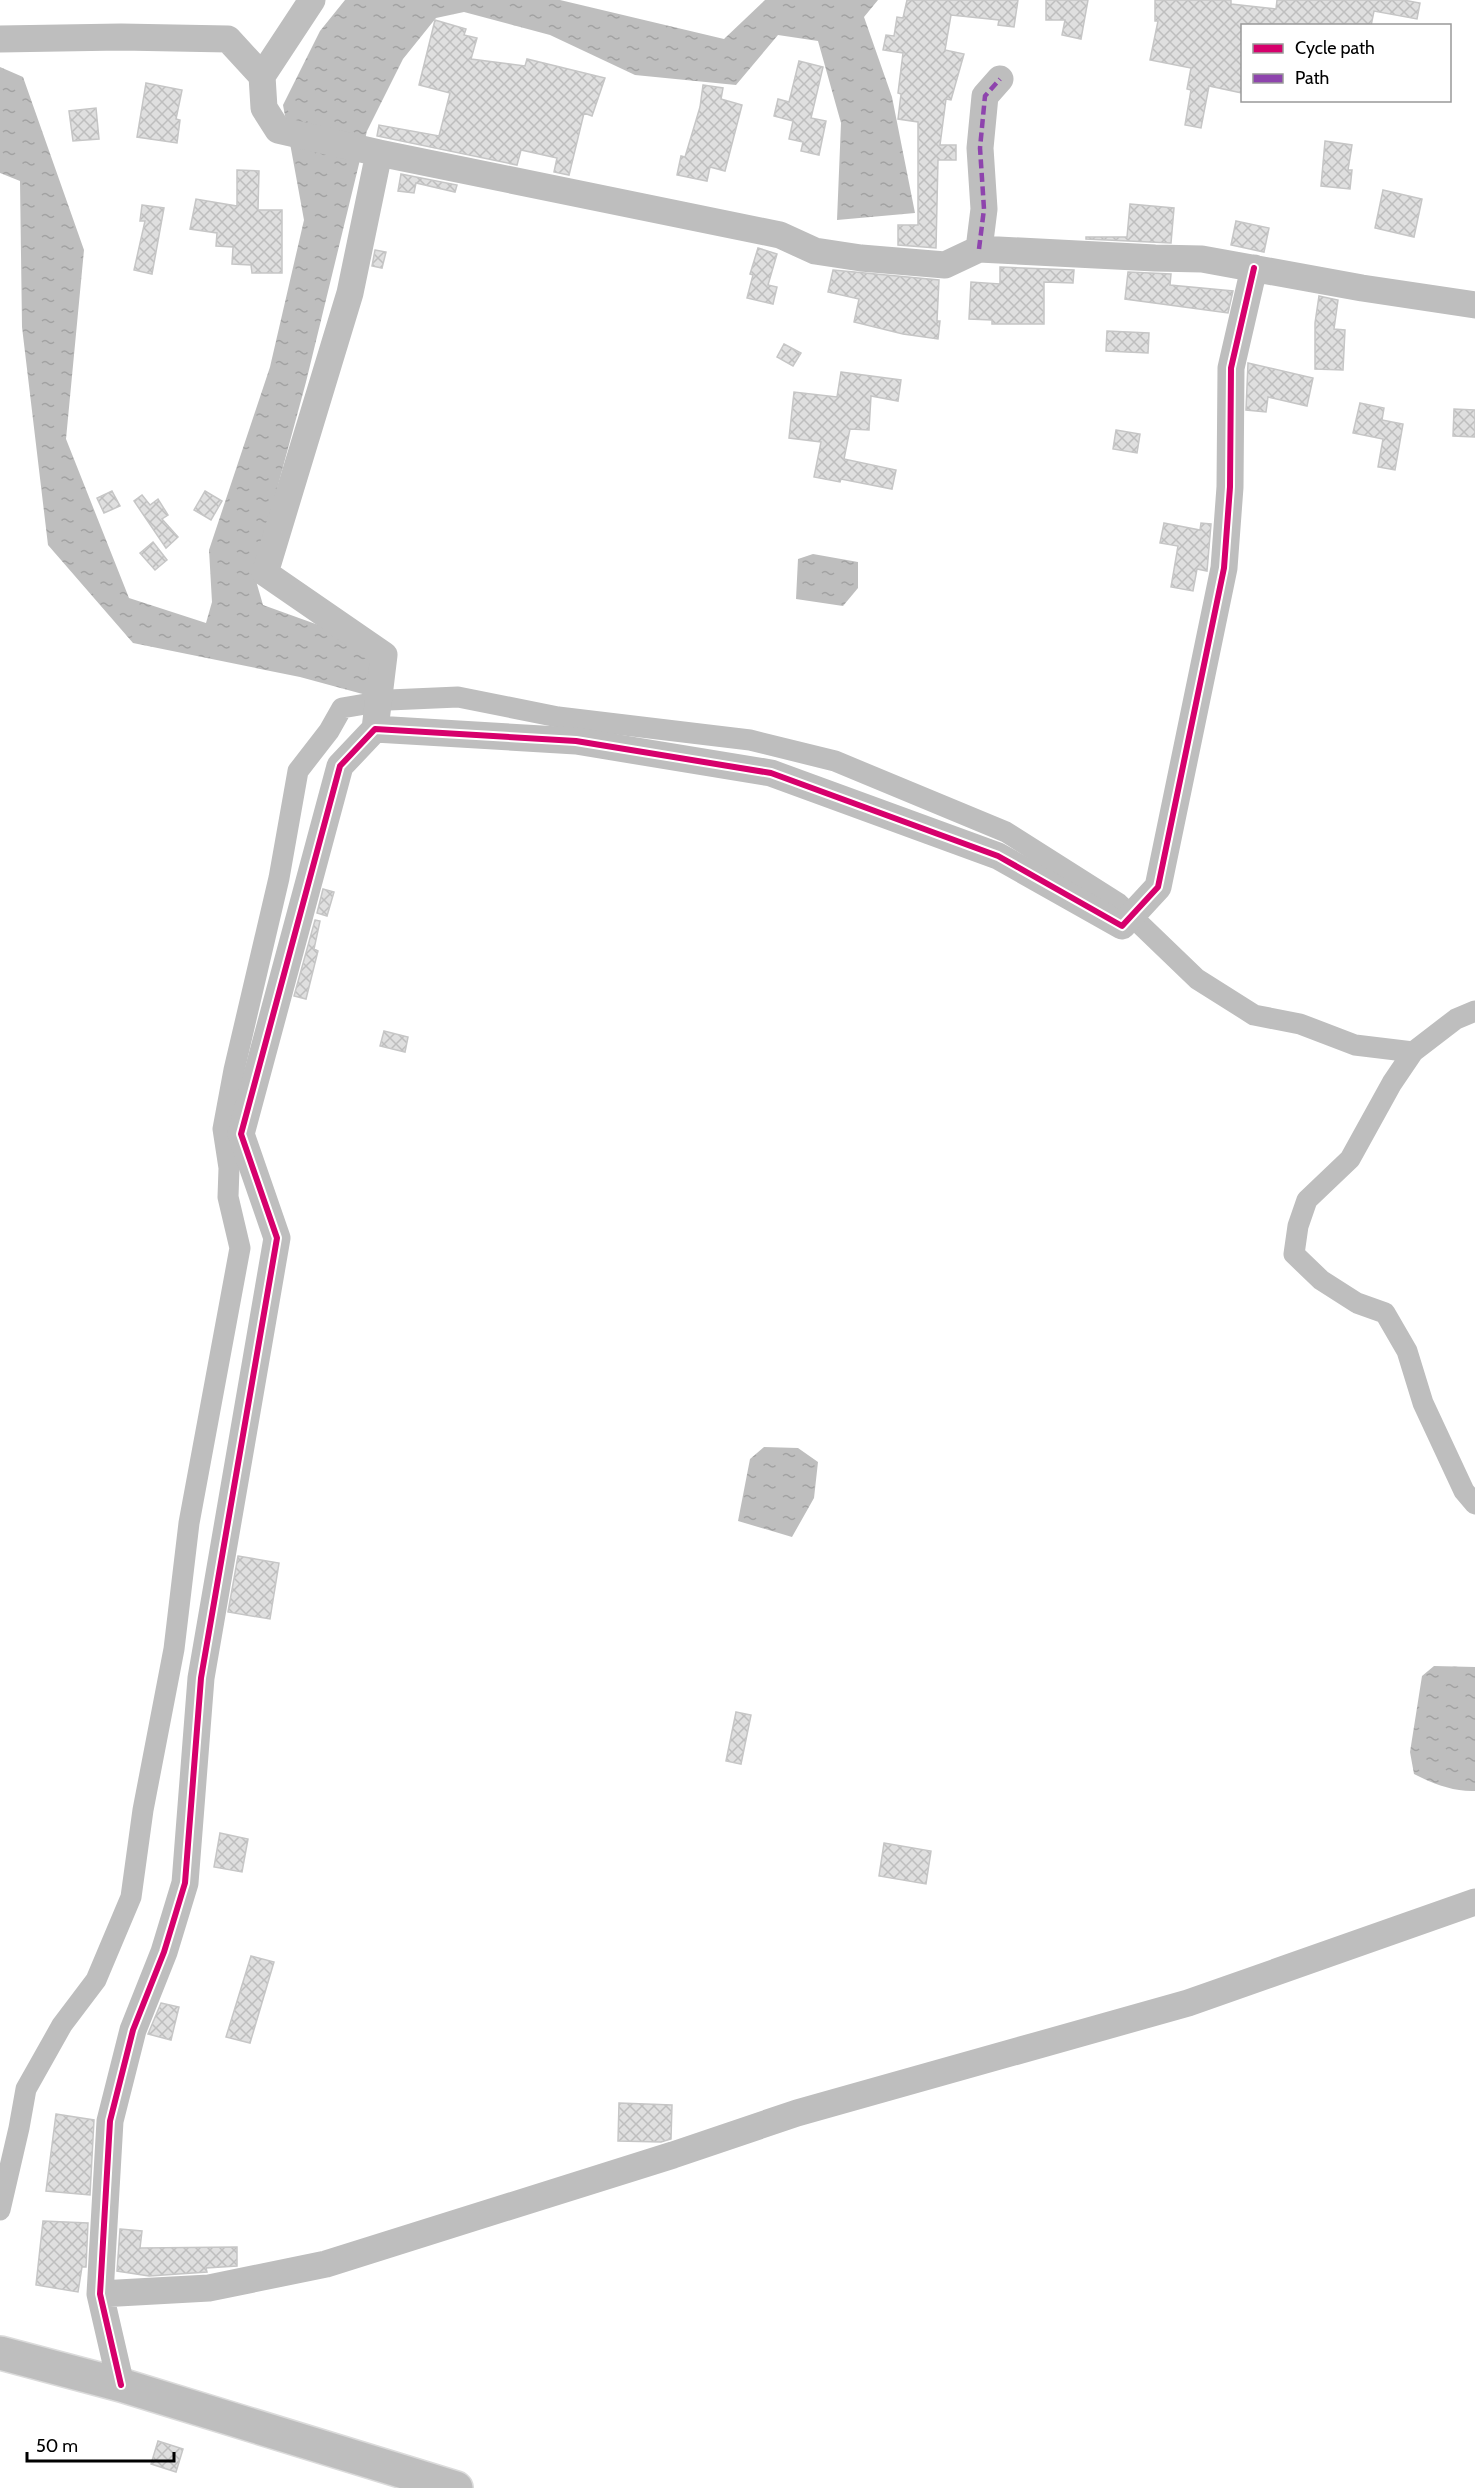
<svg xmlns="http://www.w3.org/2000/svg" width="1475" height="2488" font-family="Cabin,sans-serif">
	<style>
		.water { fill: url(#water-ripples) }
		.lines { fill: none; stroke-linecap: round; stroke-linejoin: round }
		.canal { stroke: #bebebe; stroke-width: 21 }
		.building { fill: url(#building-cross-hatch); stroke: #c6c6c6; stroke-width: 1.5 }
		.major-casing { stroke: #dbdbdb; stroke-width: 36 }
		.minor { stroke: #bebebe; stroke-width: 27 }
		.major { stroke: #bebebe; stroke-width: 33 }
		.quiet { stroke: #8e44ad; stroke-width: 4.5; stroke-dasharray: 9 4.5; stroke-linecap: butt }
		.cycleway-casing { stroke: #fff; stroke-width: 10 }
		.cycleway { stroke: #d6006c; stroke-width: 6 }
	</style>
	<defs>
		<pattern id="water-ripples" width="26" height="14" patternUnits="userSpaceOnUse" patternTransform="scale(1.5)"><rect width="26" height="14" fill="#bebebe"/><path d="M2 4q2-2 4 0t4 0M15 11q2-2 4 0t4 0" fill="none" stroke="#a2a2a2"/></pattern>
		<pattern id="building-cross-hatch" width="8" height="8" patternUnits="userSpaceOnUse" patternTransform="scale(1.5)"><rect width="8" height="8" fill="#dfdfdf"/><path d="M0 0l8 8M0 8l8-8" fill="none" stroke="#bebebe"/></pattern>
	</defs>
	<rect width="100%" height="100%" fill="#fff"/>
	<!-- water -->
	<path class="water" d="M345 0H560L724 39 765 0H878L864 17 892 97 915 213 837 220 841 123 818 41 778 35 736 85 635 75 550 35 464 12 436 18 403 59 367 131 306 382 254 574 263 605 335 631 372 657 370 696 300 677 133 643 48 545 22 327 20 181 0 173V67L23 77 84 250 66 439 129 598 206 623 212 602 209 550 270 367 304 220 283 105 320 31Z
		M813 554 858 562V588L843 606 796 599 798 559Z
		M764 1447 798 1448 818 1462 814 1498 792 1537 738 1521 750 1459Z
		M1434 1666 1475 1667V1791C1455 1792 1433 1784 1414 1774L1410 1752 1422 1676Z"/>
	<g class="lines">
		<!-- canal -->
		<path class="canal" d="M1475 1011 1456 1019 1413 1052 1392 1083 1350 1159 1307 1200 1298 1226 1294 1254 1321 1280 1357 1303 1385 1313 1407 1351 1423 1403 1464 1491 1475 1504
			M0 2210 19 2128 26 2089 62 2025 96 1980 131 1897 143 1810 174 1649 189 1523 240 1248 228 1197 229 1168 223 1129 234 1070 279 878 298 771 329 731 342 708 389 700 458 697 558 717 750 740 835 761 1006 832 1118 903 1197 979 1254 1015 1300 1024 1355 1045 1413 1052"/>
	</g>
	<!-- building -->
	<path class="building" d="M907 0H1018L1014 27 998 25 999 20 951 15 945 50 964 54 951 100 946 99 940 145H956V160H938L936 248 898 245V225H918V122L898 119 901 94 898 93 903 53 883 50 886 35 894 36 897 17 903 18Z
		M1046 0H1088L1081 39 1062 35 1065 20H1046Z
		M1155 0H1231V4L1276 9 1277 0H1403L1420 3 1417 19 1374 11 1371 26H1242V93L1209 86 1201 128 1185 125 1191 90 1187 89 1191 68 1150 60 1158 21H1155Z
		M435 20 466 29 464 35 477 38 471 59 525 66 527 59 605 78 592 116 584 113 569 175 554 172 557 158 521 150 517 165 377 136 379 125 439 136 450 93 419 85Z
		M799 61 823 67 811 118 826 121 819 155 801 151 803 142 789 139 793 121 774 116 778 99 789 102Z
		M146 83 182 90 176 119 180 120 177 143 137 137Z
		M703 85 723 88 721 99 742 105 725 171 710 167 707 181 677 175 681 156 685 157 700 107Z
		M96 108 99 139 73 141 69 111Z
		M1325 141 1352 145 1348 170H1352L1350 189 1321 186Z
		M237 170 259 171 258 210H282V273H252L251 265 232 264 233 247 216 246 217 233 190 229 196 199 237 206Z
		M401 174 457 185 455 192 416 183 414 193 398 191Z
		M1383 190 1422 199 1414 237 1375 228Z
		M1130 204 1174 208 1171 243 1086 239V237H1127Z
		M142 205 164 208 152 274 134 270 145 221H140Z
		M1236 221 1269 228 1264 252 1231 245Z
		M758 248 777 254 768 285 777 287 773 304 747 298 753 275 750 274Z
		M375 250 386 252 382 268 372 266Z
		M1000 267 1074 270 1073 283 1044 282V324H992V320L969 319 971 282 1000 284Z
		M833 270 939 280 937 321H940L938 339 903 334 854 322 859 299 828 292Z
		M1128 272 1171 274 1170 285 1233 291 1228 313 1125 299Z
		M1319 296 1338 300 1334 329 1345 330 1343 370 1315 369V323Z
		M1107 331 1149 333 1148 353 1106 351Z
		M784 344 801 353 793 366 777 357Z
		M1248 363 1313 378 1307 406 1268 397 1266 412 1246 410Z
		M841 372 901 380 898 401 871 396 869 430 850 429 844 459 896 470 892 489 841 479 840 482 814 477 821 442 789 438 794 392 837 397Z
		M1360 403 1384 408 1382 420 1403 424 1395 470 1378 467 1383 439 1353 433Z
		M1454 409 1475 410V437L1453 436Z
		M1116 430 1140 434 1137 453 1113 449Z
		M112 491 120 506 104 513 97 498Z
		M205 491 222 501 211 520 194 510Z
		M142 495 150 505 158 499 168 515 162 519 178 537 166 548 134 501Z
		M1164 523 1200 530 1201 523 1211 524 1207 571 1197 569 1193 591 1171 587 1178 546 1160 543Z
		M153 542 167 560 155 570 140 553Z
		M323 889 334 892 327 916 317 913Z
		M315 920 320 921 314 949 318 951 306 999 294 996Z
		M384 1031 408 1037 405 1052 380 1046Z
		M238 1556 279 1563 270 1619 228 1612Z
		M736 1712 751 1715 741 1764 726 1761Z
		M220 1833 248 1839 242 1872 214 1867Z
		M884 1843 931 1851 926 1884 879 1876Z
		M251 1956 274 1962 250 2043 226 2037Z
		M161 2003 179 2007 171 2040 148 2034Z
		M619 2103 672 2105 671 2139 661 2142 618 2141Z
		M56 2114 94 2120 90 2195 46 2191Z
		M43 2221 88 2223 86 2267H82L78 2292 36 2285Z
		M120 2229 142 2231 140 2248 237 2247V2266L206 2268 207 2272 149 2276 117 2271Z
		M158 2441 183 2449 176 2472 151 2464Z"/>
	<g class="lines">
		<!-- major casing -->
		<g class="major-casing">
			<path id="major" d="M0 2353 121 2385 456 2488"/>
		</g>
		<!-- minor -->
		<path class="minor" d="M312 0 262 76 264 108 278 130 379 153
			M0 39 121 37 228 39 262 76
			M979 249 984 209 980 148 985 96 1000 79
			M375 729 384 655 265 573 350 293 379 153 780 235 815 251 861 258 945 265 979 249 1155 258 1202 259 1362 288 1475 305
			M100 2294 209 2288 326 2264 673 2155 797 2113 1188 2003 1475 1902
			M121 2385 100 2294 110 2121 133 2030 164 1952 185 1883 201 1678 277 1238 241 1134 340 766 375 729 576 741 771 773 998 856 1122 926 1158 887 1224 568 1230 487 1231 368 1254 268"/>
		<!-- major -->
		<use href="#major" class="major"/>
		<!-- quiet -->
		<path class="quiet" d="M979 249 984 209 980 148 985 96 1000 79"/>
		<!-- cycleway casing -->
		<g class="cycleway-casing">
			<path id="cycleway" d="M121 2385 100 2294 110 2121 133 2030 164 1952 185 1883 201 1678 277 1238 241 1134 340 766 375 729 576 741 771 773 998 856 1122 926 1158 887 1224 568 1230 487 1231 368 1254 268"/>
		</g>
		<!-- cycleway -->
		<use href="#cycleway" class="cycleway"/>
	</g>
	<!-- legend -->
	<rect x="1241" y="24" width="210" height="78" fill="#ffffff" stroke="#999999" stroke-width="1.5"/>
	<rect x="1253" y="44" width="30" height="9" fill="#d6006c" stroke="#999999" stroke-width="1.5"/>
	<text x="1295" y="54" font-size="18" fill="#000000">Cycle path</text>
	<rect x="1253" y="74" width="30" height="9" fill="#8e44ad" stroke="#999999" stroke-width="1.5"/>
	<text x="1295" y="84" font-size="18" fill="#000000">Path</text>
	<!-- scale -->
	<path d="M27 2452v9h147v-9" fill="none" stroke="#000000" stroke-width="3"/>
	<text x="36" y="2452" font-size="18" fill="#000000" stroke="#ffffff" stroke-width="4.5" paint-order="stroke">50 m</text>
</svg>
